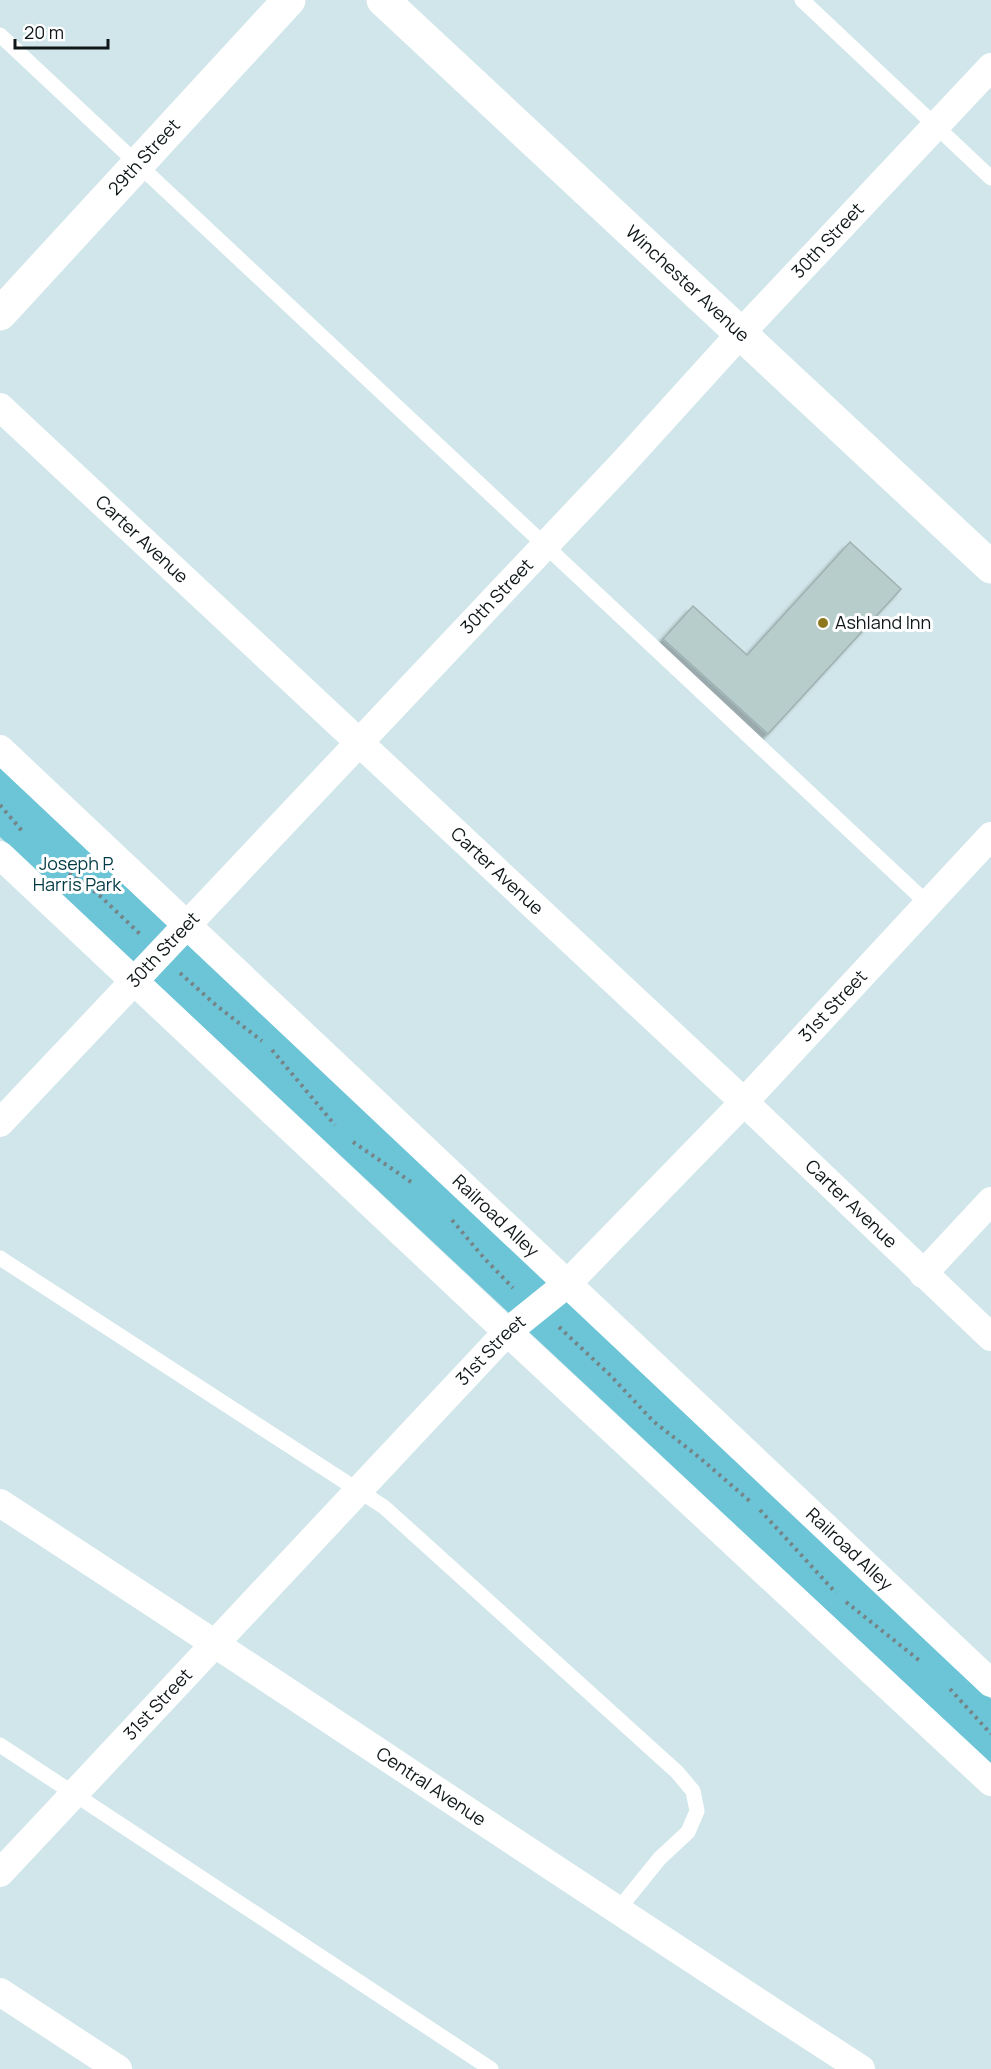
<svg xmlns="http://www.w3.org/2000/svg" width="991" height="2069" font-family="Manrope,sans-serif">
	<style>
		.green { fill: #6cc5d7 }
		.building { fill: #b7cdcb; stroke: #9db2b0; stroke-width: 1.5; filter: url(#shadow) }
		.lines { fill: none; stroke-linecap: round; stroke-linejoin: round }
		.path { stroke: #758488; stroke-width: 4; stroke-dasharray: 3 4.5; stroke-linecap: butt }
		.lane { stroke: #fff; stroke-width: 15 }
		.street { stroke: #fff; stroke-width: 28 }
		.secondary { stroke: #fff; stroke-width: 33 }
		.poi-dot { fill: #8e781d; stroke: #fff; stroke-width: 2 }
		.labels { text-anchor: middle; stroke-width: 6; stroke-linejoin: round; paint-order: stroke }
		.street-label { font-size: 18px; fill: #0f1719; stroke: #fff }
		.poi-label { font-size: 18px; fill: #0f1719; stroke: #fff; text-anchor: start }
		.park-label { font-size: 18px; fill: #003b45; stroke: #fff }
	</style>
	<defs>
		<filter id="shadow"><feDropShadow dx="-5.5" dy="5.5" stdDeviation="1.5" flood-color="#0004"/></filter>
	</defs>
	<rect width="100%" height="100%" fill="#d0e6ea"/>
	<!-- green -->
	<path class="green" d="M0 768 991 1699V1764L0 837Z"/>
	<!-- building -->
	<path class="building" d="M850 542 901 589 768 734 663 639 693 606 747 655Z"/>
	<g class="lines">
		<!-- path -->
		<path class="path" d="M0 805 23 832
			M57 864 98 894 140 934
			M180 973 217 1006 262 1041
			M272 1050 335 1125
			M353 1142 414 1184
			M452 1220 484 1258 513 1288
			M559 1327 611 1376 653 1421 700 1458 752 1503
			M760 1510 836 1593
			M846 1602 920 1661
			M950 1689 991 1734"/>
		<!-- lane -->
		<path class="lane" d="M802 0 991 178
			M0 35 927 903
			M0 1258 384 1507 677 1772 693 1791 697 1811 688 1832 660 1858 617 1911
			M0 1745 491 2069"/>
		<!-- street -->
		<g class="street">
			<path id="s1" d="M0 407 744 1102 991 1337"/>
			<path id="s2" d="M0 749 991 1683"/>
			<path d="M0 855 488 1314 991 1782"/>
			<path id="s3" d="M0 1123 624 462 741 333 991 67"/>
			<path d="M923 1274 991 1201"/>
			<path id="s4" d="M0 1503C288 1690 573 1883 861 2069"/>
			<path id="s5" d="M0 1873 507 1332 568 1283 744 1102 991 836"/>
			<path d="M0 1992 118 2069"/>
		</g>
		<!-- secondary -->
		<g class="secondary">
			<path id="s6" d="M383 0 991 567"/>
			<path id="s7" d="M0 314 289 0"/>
		</g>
	</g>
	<!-- markers -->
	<circle class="poi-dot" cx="823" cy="623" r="6"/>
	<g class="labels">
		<!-- street labels -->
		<g class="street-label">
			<text dy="6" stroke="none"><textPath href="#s7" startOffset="213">29th Street</textPath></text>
			<text dy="6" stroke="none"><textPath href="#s3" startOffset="1210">30th Street</textPath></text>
			<text dy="6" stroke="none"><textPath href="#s6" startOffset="416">Winchester Avenue</textPath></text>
			<text dy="6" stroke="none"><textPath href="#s1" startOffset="194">Carter Avenue</textPath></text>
			<text dy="6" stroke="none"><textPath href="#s3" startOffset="724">30th Street</textPath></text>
			<text dy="6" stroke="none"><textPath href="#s1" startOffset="680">Carter Avenue</textPath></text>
			<text dy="6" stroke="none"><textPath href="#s3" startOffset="238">30th Street</textPath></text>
			<text dy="6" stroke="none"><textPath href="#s5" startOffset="1203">31st Street</textPath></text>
			<text dy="6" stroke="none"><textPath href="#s1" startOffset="1166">Carter Avenue</textPath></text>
			<text dy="6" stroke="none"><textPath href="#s2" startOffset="681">Railroad Alley</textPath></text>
			<text dy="6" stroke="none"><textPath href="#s5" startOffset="717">31st Street</textPath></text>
			<text dy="6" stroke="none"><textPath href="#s2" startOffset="1167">Railroad Alley</textPath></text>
			<text dy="6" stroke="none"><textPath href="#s5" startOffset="231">31st Street</textPath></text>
			<text dy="6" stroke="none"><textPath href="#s4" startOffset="516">Central Avenue</textPath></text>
		</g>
		<!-- poi labels -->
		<g class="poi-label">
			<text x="835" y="629">Ashland Inn</text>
		</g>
		<!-- park labels -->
		<g class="park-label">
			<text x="77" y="870">Joseph P.<tspan x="77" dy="21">Harris Park</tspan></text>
		</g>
	</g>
	<!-- scale -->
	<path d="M15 39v9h93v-9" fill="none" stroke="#0f1719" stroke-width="3"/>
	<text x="24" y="39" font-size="18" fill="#0f1719" stroke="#ffffff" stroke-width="4.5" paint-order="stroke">20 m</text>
</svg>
